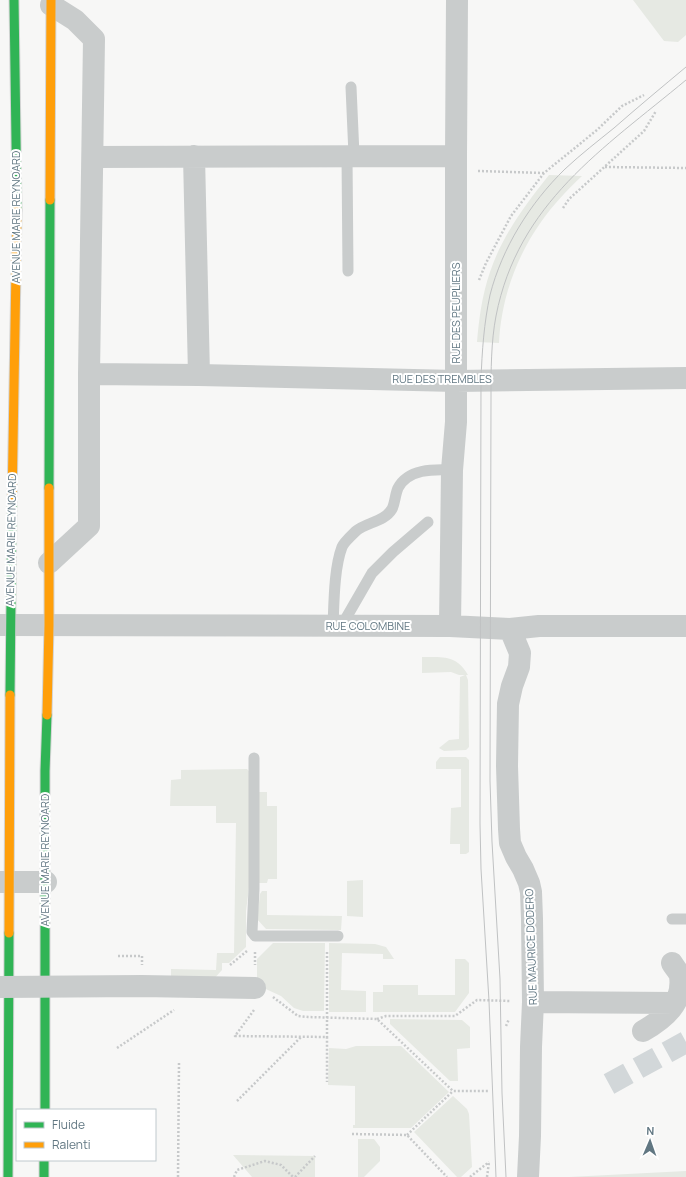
<svg xmlns="http://www.w3.org/2000/svg" width="686" height="1177" font-family="Manrope,sans-serif">
	<style>
		.green { fill: #e6e9e3 }
		.lines { fill: none; stroke-linecap: round; stroke-linejoin: round }
		.street-tunnel { stroke: #d2d7d9; stroke-width: 22; stroke-dasharray: 22 11; stroke-linecap: butt }
		.fast-casing { stroke: #d3d4d4; stroke-width: 11 }
		.slow-casing { stroke: #d3d4d4; stroke-width: 11 }
		.path { stroke: #c7c9ca; stroke-width: 2.5; stroke-dasharray: 2 2; stroke-linecap: butt }
		.lane { stroke: #c9cccc; stroke-width: 11 }
		.street { stroke: #c9cccc; stroke-width: 22 }
		.fast { stroke: #30b455; stroke-width: 9 }
		.slow { stroke: #ff9f0a; stroke-width: 9 }
		.tram { stroke: #c0c2c3; stroke-width: 1 }
		.street-bridge { stroke: #c9cccc; stroke-width: 22 }
		.labels { text-anchor: middle; stroke-width: 4; stroke-linejoin: round; paint-order: stroke }
		.street-label { font-size: 11px; fill: #617782; stroke: #fff }
	</style>
	<rect width="100%" height="100%" fill="#f7f7f6"/>
	<!-- green -->
	<path class="green" d="M633 0H686V35L678 42 664 41Z
		M549 175 582 176C567 190 553 205 541 222 516 257 501 300 499 343L477 342C479 319 482 295 490 272 502 236 525 205 549 175Z
		M422 657C443 657 457 655 468 675H466L468 680 469 747 466 750 444 751 439 748 449 740 459 739 460 677 465 675H459L451 672 422 673Z
		M440 757H466L469 760V852L466 854H460V844H450L451 808 461 807V769H436V762Z
		M247 769 250 772V880L246 911V947L229 963H222V970L212 981H171V969L216 970 217 953H234L236 823H216V806H170L171 780 181 779V770Z
		M258 792H267V806H277V879H268L267 883H259Z
		M363 880V917L347 916V881Z
		M262 891H267V915L342 916 341 930 266 929 257 919 260 894Z
		M273 943H325L324 1011H303L294 1008 281 996 257 985V959Z
		M329 943 375 944 386 947 394 959H383V954L342 953 341 990 366 991V1012H329Z
		M455 959H465L469 963V993L455 1012H373V992H383V985H418V995H455Z
		M390 1019 462 1020 470 1027V1048L457 1049 458 1081H450L390 1024Z
		M356 1046H401L449 1092 411 1128H353V1125H355V1086L328 1085 329 1048 346 1049Z
		M453 1096 467 1109 469 1114 472 1167 461 1177H457L414 1132Z
		M358 1139H374L380 1147V1161L364 1177H358Z
		M233 1155 315 1156V1177H252Z
		M686 1171V1177H569Z"/>
	<g class="lines">
		<!-- street-tunnel -->
		<path class="street-tunnel" d="M609 1084 686 1042"/>
		<!-- fast casing -->
		<g class="fast-casing">
			<path id="fast" d="M14 0 17 210
				M49 488 50 200
				M10 695 12 504
				M45 1110V771L47 715
				M44 1160V1177
				M8 1177 9 933"/>
		</g>
		<!-- slow casing -->
		<g class="slow-casing">
			<path id="slow" d="M50 200 51 0
				M12 504 17 210
				M47 715 49 625V488
				M9 933 10 695"/>
		</g>
		<!-- path -->
		<path class="path" d="M605 167 686 168
			M478 171 544 173
			M563 208 569 199 644 131 656 111
			M479 280 486 263 511 216 544 173 597 130 622 106 644 95
			M255 952V965
			M327 952V1037
			M118 956H142V965
			M230 965 247 951
			M273 997 298 1016 308 1017 377 1019 453 1091H488
			M254 1010 235 1036 327 1037V1082
			M377 1019 386 1016H455L477 1000 511 1001
			M506 1026 509 1019
			M117 1048 174 1010
			M237 1101 301 1037
			M352 1134 407 1135 447 1177
			M407 1135 453 1091
			M178 1177 179 1063
			M234 1177 237 1170 265 1161 281 1165 293 1177
			M295 1177 315 1156
			M470 1177 489 1162
			M487 1177 489 1162"/>
		<!-- lane -->
		<path class="lane" d="M351 87 354 155
			M347 156 348 271
			M342 625 372 573 393 552 428 522
			M333 626C334 603 334 568 342 547 344 542 352 535 356 531 367 522 384 522 392 509 395 503 395 495 398 488 408 469 433 469 452 470
			M254 758V889L252 932 255 936H338
			M672 919H686"/>
		<!-- street -->
		<path class="street" d="M194 156 199 375 456 381 686 378
			M93 157 456 156
			M89 374 199 375
			M49 563 89 526V374L94 39 75 20 51 5
			M0 625 450 626 510 629 539 626H686
			M450 626 452 470 456 422V156L457 0
			M510 629 520 653 519 667 512 686 508 704 507 766 509 829 510 843 516 857 523 869 529 883 531 892 532 919 533 1002 531 1047 530 1136 528 1177
			M0 882H46
			M533 1002 675 1003
			M643 1031C664 1019 684 1003 680 976 679 972 674 967 672 963"/>
		<!-- fast -->
		<use href="#fast" class="fast"/>
		<!-- slow -->
		<use href="#slow" class="slow"/>
		<!-- tram -->
		<path class="tram" d="M496 1177 489 1001 481 869 480 824 481 380C482 351 484 323 490 295 502 248 530 203 565 169 581 154 598 141 614 128 638 107 662 87 686 67
			M506 1177 502 1093 500 979 492 842 490 781 491 397C491 370 491 342 496 316 518 203 603 149 686 80"/>
		<!-- street-bridge -->
		<path class="street-bridge" d="M0 987 142 986 255 988"/>
	</g>
	<g class="labels">
		<!-- street labels -->
		<g class="street-label">
			<text transform="translate(16 217) rotate(-90)" y="4">AVENUE MARIE REYNOARD</text>
			<text transform="translate(456 313) rotate(-90)" y="4">RUE DES PEUPLIERS</text>
			<text x="442" y="383">RUE DES TREMBLES</text>
			<text transform="translate(11 540) rotate(-89)" y="4">AVENUE MARIE REYNOARD</text>
			<text x="368" y="630">RUE COLOMBINE</text>
			<text transform="translate(45 860) rotate(-90)" y="4">AVENUE MARIE REYNOARD</text>
			<text transform="translate(531 947) rotate(-92)" y="4">RUE MAURICE DODERO</text>
		</g>
	</g>
	<!-- legend -->
	<rect x="16" y="1109" width="140" height="52" fill="#ffffff" stroke="#c0c9cd"/>
	<rect x="24" y="1122" width="20" height="6" fill="#30b455" stroke="#c0c9cd"/>
	<text x="52" y="1129" font-size="12" fill="#617782">Fluide</text>
	<rect x="24" y="1142" width="20" height="6" fill="#ff9f0a" stroke="#c0c9cd"/>
	<text x="52" y="1149" font-size="12" fill="#617782">Ralenti</text>
	<!-- north arrow -->
	<g transform="translate(650 1141) rotate(2)" stroke="#ffffff" stroke-width="3" paint-order="stroke">
	<path d="M0-3L7 15L0 10L-7 15Z" fill="#617782"/>
	<text y="-6" font-size="11" font-weight="bold" text-anchor="middle" fill="#617782">N</text>
	</g>
</svg>
